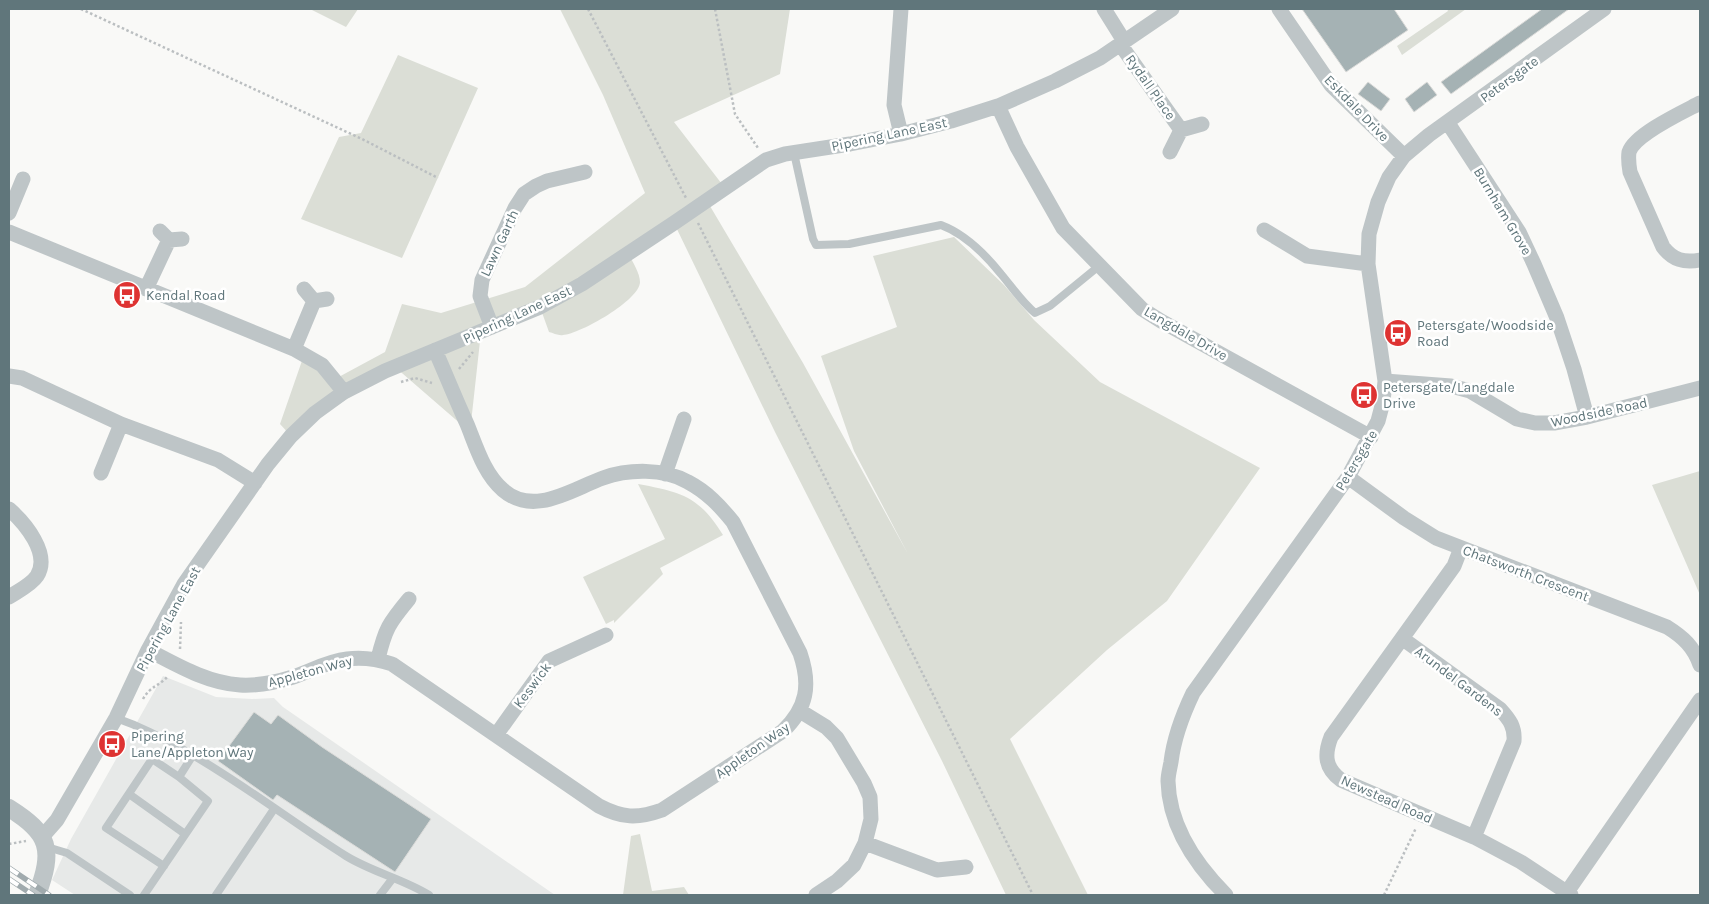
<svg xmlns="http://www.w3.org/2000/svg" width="1709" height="904" font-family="Karla,sans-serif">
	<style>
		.built { fill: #e7e9e8 }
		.green { fill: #dbded6 }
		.building { fill: #a5b2b4; stroke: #dbdbd9 }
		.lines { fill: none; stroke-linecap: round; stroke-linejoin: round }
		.path { stroke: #bbbfc1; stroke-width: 2.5; stroke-dasharray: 2.5 2.5; stroke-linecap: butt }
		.service { stroke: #bec5c7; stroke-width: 8 }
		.minor { stroke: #bec5c7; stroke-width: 15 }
		.tertiary { stroke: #bec5c7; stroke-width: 18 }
		.rail-casing { stroke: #a0aaad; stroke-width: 5.5 }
		.rail { stroke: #fff; stroke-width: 4; stroke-dasharray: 11; stroke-linecap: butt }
		.labels { text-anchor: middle; stroke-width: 5; stroke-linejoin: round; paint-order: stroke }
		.street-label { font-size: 14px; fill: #60767b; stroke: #fff }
		.poi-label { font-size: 14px; fill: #60767b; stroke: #fff; text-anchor: start }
	</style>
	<rect width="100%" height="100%" fill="#f9f9f7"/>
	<!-- built -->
	<path class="built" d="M163 676 216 697 252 699 274 698 283 707 555 895H75L52 880 71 839Z"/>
	<!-- green -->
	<path class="green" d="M310 9H358L346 27Z
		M560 9H790L780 74 674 122 725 188 707 201 803 363 908 554 854 451 821 356 897 327 873 256 954 237 1004 285 1034 320 1100 382 1260 468 1167 601 1107 650 1010 739 1088 895H1006L942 761 775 432 674 223 628 253C632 261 640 273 640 282 640 300 580 334 563 335 559 336 553 333 549 332L540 307 481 332 470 432 395 367 291 436 280 424 304 355 335 379 385 352 402 304 441 313 525 287 645 193 603 95Z
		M1447 9H1466L1402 55 1397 46 1448 11Z
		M398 55 478 88 402 258 301 219 339 137 361 133Z
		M1700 471V595L1652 485Z
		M638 484C681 492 699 496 723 535L660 568 663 574 614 623V620L606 624 583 577 665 539Z
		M640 834 652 891 684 887 689 895H623L631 836Z"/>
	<!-- building -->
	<path class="building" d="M1302 9H1394L1408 30 1346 72Z
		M1542 9H1569L1451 94 1441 82Z
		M1368 82 1390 99 1381 111 1358 94Z
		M1427 82 1437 95 1414 112 1405 99Z
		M254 712 271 724 278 715 322 747 431 819 395 872 277 795 273 800 218 761Z"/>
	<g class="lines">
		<!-- path -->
		<path class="path" d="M81 9 362 139 438 178
			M588 9 686 198
			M715 9 735 114 758 148
			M698 223 1033 895
			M459 369 473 352
			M401 382 415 378 432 383
			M180 649 181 622
			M143 699C151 685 160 686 168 676
			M9 844 26 841
			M1384 895 1416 828"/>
		<!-- service -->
		<path class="service" d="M794 153 813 239 816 245 849 244 941 225C965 234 985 254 1001 274 1012 287 1021 301 1035 313L1050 306 1099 266
			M116 718C142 727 160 737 184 750 241 782 292 822 346 856 372 872 403 879 429 895
			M129 794 185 834
			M47 847 67 853 130 895
			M164 866 106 828 152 759 179 777
			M144 895 208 801 179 777 193 755
			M216 895 274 809
			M380 895 393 878"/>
		<!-- minor -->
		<path class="minor" d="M901 9 894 105 901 134
			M1104 9 1124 41
			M1279 9 1331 85 1404 156
			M1120 44 1181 130
			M1700 103C1683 112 1635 134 1629 152 1628 159 1629 166 1630 172L1663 247C1673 260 1684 263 1700 260
			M998 106 1017 147 1063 228 1142 309 1161 321 1371 437
			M1448 123 1519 232 1534 264 1557 318 1574 369 1587 417
			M1170 152 1181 130 1202 124
			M9 213 23 179
			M1264 230 1307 256 1368 264
			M160 231 169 240 182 239
			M9 232 294 349 322 365 344 392
			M146 289 169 240
			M304 289 314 301 327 299
			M492 327 480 296 482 280 515 208 524 194 536 186 547 181 585 172
			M294 349 314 301
			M9 376 22 378 121 424 218 460 255 483
			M1385 381 1451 386 1470 391 1517 419 1535 423H1554L1587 417 1700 388
			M101 473 121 424
			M665 474 684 419
			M1348 477 1404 518 1436 538 1667 627C1683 637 1694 647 1700 665
			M9 509C25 523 51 554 37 576 31 585 18 591 9 597
			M1461 548 1454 566 1331 737C1324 755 1325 768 1341 780L1474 837 1521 862 1571 895
			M1403 639 1500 709C1510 720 1515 727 1514 741L1474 837
			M148 650C177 665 207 683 240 685 257 686 277 682 293 677 311 671 328 661 347 659 363 657 377 659 392 664L599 806C622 818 637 819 662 810L783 731C807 708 811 685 800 653L733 522C720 506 707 492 688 482 664 468 628 469 603 478 572 489 534 517 503 490 484 474 476 446 467 424 456 400 446 375 435 350
			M378 659C385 629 389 623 409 599
			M800 711 826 727 837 738 864 783 870 797 871 819 865 843 854 865 837 881 816 895
			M496 735 549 661 606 635
			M42 837 57 820 116 718 148 650 184 584 268 464 291 436 315 413 344 392 385 371 540 307 582 284 674 223 766 160 785 154 850 144 901 134 951 121 998 106 1055 81 1100 58 1172 9
			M865 843 937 870 966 867
			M1567 892 1700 700
			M1226 895C1196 865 1169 826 1168 781 1168 775 1170 768 1171 762 1174 737 1182 716 1193 693L1348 477 1378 421 1383 402 1385 381 1368 264 1369 234 1378 202 1389 177 1404 156 1429 135 1604 9"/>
		<!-- tertiary -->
		<path class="tertiary" d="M9 808C50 834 54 849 37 895"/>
		<!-- rail casing -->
		<g class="rail-casing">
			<path id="rail" d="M9 868 49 895
				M9 879 33 895"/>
		</g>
		<!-- rail -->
		<use href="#rail" class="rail"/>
	</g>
	<!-- icons -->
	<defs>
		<g id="bus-disc" transform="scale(1.4375)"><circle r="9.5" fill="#de3332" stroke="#fff"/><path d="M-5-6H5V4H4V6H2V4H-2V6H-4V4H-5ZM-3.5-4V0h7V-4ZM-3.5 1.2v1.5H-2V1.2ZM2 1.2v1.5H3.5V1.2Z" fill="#fff"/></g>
	</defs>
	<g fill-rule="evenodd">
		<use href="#bus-disc" x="127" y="295"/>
		<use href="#bus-disc" x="1398" y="333"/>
		<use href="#bus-disc" x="1364" y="395"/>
		<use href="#bus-disc" x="112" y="744"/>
	</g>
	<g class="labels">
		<!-- street labels -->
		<g class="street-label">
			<text transform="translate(1509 79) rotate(-36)" y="5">Petersgate</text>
			<text transform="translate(1151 87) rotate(55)" y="5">Rydall Place</text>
			<text transform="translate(1357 108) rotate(46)" y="5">Eskdale Drive</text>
			<text transform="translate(889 134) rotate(-12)" y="5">Pipering Lane East</text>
			<text transform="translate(1503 211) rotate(59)" y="5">Burnham Grove</text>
			<text transform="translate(499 243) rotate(-65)" y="5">Lawn Garth</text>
			<text transform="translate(517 314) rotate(-25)" y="5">Pipering Lane East</text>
			<text transform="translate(1186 333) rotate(30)" y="5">Langdale Drive</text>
			<text transform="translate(1599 412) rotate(-12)" y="5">Woodside Road</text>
			<text transform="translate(1356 460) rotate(-59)" y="5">Petersgate</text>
			<text transform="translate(1526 573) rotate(21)" y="5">Chatsworth Crescent</text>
			<text transform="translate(168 619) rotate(-61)" y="5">Pipering Lane East</text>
			<text transform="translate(310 671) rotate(-15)" y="5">Appleton Way</text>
			<text transform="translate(1459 681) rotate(37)" y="5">Arundel Gardens</text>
			<text transform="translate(532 685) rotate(-53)" y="5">Keswick</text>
			<text transform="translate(752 750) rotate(-35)" y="5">Appleton Way</text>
			<text transform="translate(1387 799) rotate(24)" y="5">Newstead Road</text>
		</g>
		<!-- poi labels -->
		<g class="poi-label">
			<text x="146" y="300">Kendal Road</text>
			<text x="1417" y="330">Petersgate/Woodside<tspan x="1417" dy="16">Road</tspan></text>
			<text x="1383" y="392">Petersgate/Langdale<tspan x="1383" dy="16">Drive</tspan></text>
			<text x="131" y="741">Pipering<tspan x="131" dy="16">Lane/Appleton Way</tspan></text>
		</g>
	</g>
	<!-- border -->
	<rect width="1709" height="904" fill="none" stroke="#60767b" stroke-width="20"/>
</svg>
